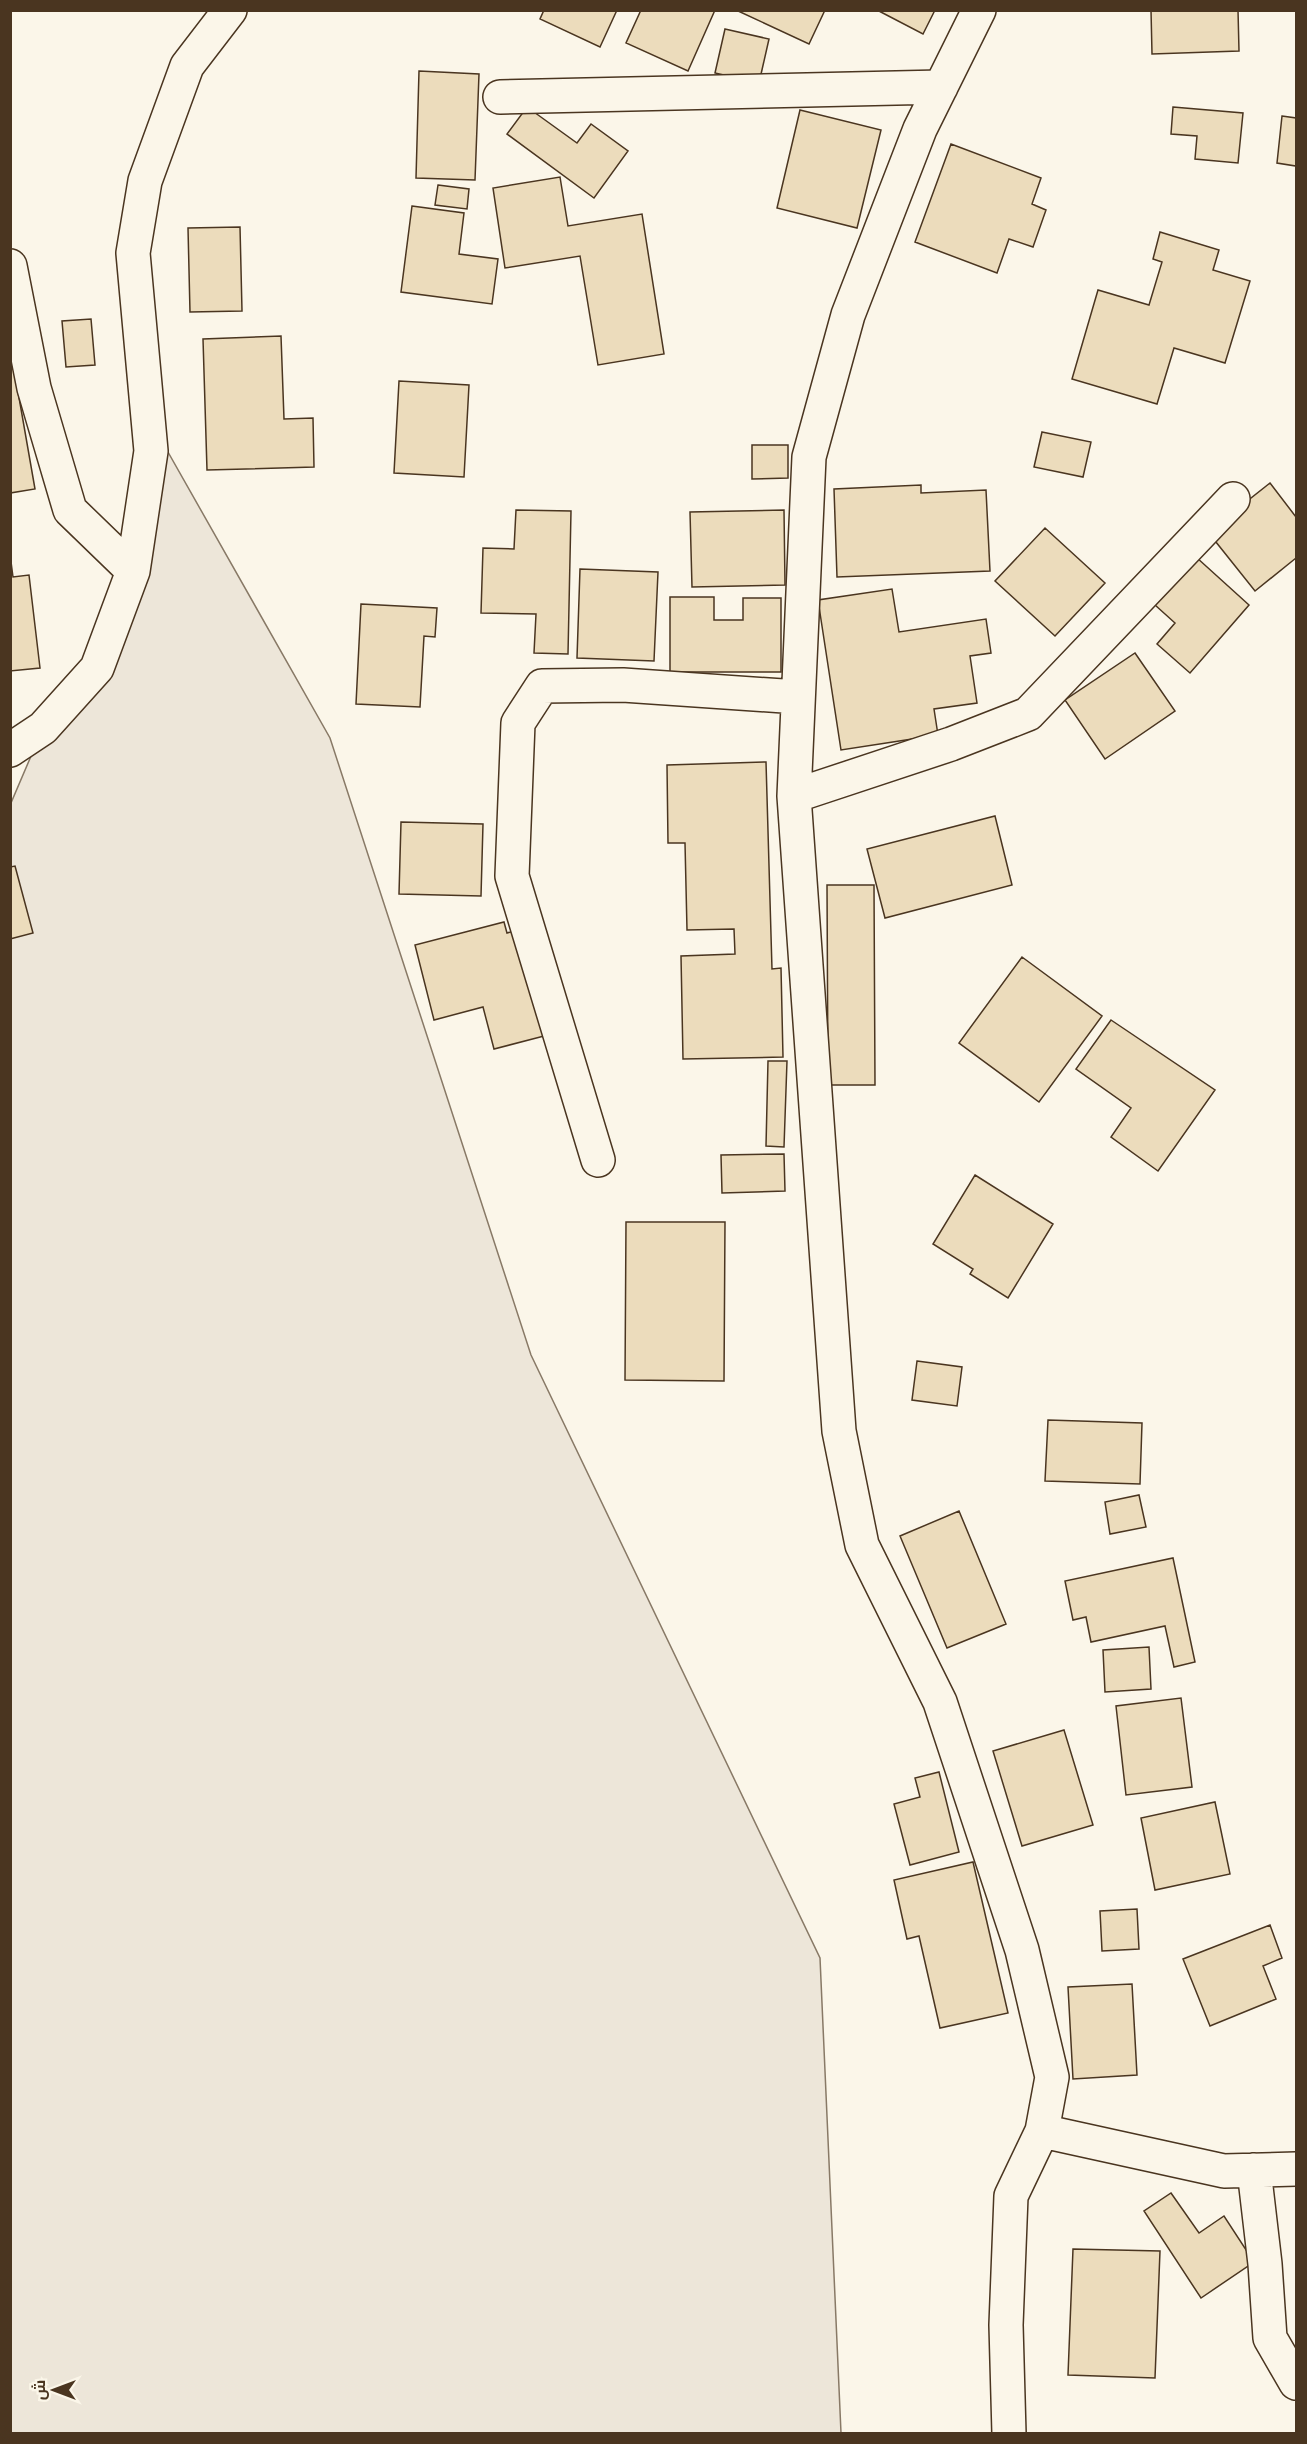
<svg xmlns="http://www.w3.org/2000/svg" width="1307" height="2444" font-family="'PT Sans',Cairo,sans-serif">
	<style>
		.green { fill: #ede6d9; stroke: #887966; stroke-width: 1.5 }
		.building { fill: #ecdcbc; stroke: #4a3520; stroke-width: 1.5 }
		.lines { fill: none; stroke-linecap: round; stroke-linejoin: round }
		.minor-casing { stroke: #4a3520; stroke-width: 36 }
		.minor { stroke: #fbf6e9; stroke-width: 33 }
	</style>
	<rect width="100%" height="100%" fill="#fbf6e9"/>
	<!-- green -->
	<path class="green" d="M147 415 330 738 531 1355 820 1958 841 2433 11 2434V803L43 728 97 668Z"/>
	<!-- building -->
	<path class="building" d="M544 10H617L600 47 540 19Z
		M641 10H715L688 71 626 43Z
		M736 10H825L809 44Z
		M877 10H935L923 34Z
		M1151 10H1238L1239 51 1152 54Z
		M725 29 769 39 759 83 715 73Z
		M419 71 479 74 475 180 416 178Z
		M527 107 577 143 591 124 628 151 594 198 507 134Z
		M1173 107 1243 113 1238 163 1195 159 1197 136 1171 134Z
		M800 110 881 130 857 228 777 208Z
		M1282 116 1296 118V166L1277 163Z
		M951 144 1041 178 1032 204 1046 210 1033 247 1009 239 997 273 915 242Z
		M560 177 568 226 642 214 664 354 598 365 580 256 505 268 493 188Z
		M438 185 469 189 467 209 435 205Z
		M412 206 464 213 459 254 498 259 492 304 401 292Z
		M240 227 242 311 190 312 188 228Z
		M1160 232 1219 250 1213 270 1250 281 1225 363 1174 348 1157 404 1072 379 1098 290 1149 305 1162 262 1153 259Z
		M91 319 95 365 66 367 62 321Z
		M281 336 284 419 313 418 314 467 207 470 203 339Z
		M10 346 35 489 10 493Z
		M399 381 469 385 464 477 394 473Z
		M1042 432 1091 442 1083 477 1034 467Z
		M752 445H788V478L752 479Z
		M1270 483 1296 517V558L1255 591 1208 532Z
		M921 485V493L986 490 990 571 837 577 834 489Z
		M516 510 571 511 568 654 534 653 536 614 481 613 483 548 514 549Z
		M784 510 785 585 692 587 690 512Z
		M1045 528 1105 583 1055 636 995 581Z
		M10 554 13 577 29 575 40 668 10 671Z
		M1196 557 1249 605 1190 673 1157 644 1175 623 1155 605Z
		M580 569 658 572 654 661 577 658Z
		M892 589 899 632 986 619 991 653 970 656 977 703 934 709 938 735 841 750 818 600Z
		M670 597H714V620H743V598H781V672H670Z
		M361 604 437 608 435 637 424 636 420 707 356 704Z
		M1135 653 1175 711 1105 759 1065 700Z
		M766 762 772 969 781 968 783 1057 683 1059 681 956 735 954 734 929 687 930 685 843H668L667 765Z
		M995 816 1012 885 885 918 867 849Z
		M401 822 483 824 481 896 399 894Z
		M15 866 33 933 10 939V867Z
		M827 885H874L875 1085H828Z
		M504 922 507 933 521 929 548 1035 494 1049 483 1007 434 1020 415 945Z
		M1022 957 1102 1016 1039 1102 959 1043Z
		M1111 1020 1215 1090 1158 1171 1111 1137 1131 1108 1076 1069Z
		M768 1061H787L784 1147 766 1146Z
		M784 1154 785 1191 722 1193 721 1155Z
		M975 1175 1053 1224 1008 1298 970 1274 973 1269 933 1244Z
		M626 1222H725L724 1381 625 1380Z
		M917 1361 962 1367 957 1406 912 1400Z
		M1048 1420 1142 1423 1140 1484 1045 1481Z
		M1139 1495 1146 1527 1110 1534 1105 1502Z
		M959 1511 1006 1624 947 1648 900 1536Z
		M1173 1558 1195 1662 1174 1667 1165 1626 1091 1642 1086 1617 1073 1620 1065 1581Z
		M1149 1647 1151 1689 1105 1692 1103 1650Z
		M1181 1698 1192 1787 1126 1795 1116 1706Z
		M1064 1730 1093 1825 1022 1846 993 1751Z
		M939 1772 959 1852 910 1865 894 1804 920 1797 915 1778Z
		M1215 1802 1230 1874 1155 1890 1141 1818Z
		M973 1862 1008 2013 940 2028 919 1936 907 1939 894 1880Z
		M1137 1909 1139 1949 1102 1951 1100 1911Z
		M1270 1925 1282 1958 1263 1966 1276 1999 1210 2026 1183 1959Z
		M1132 1984 1137 2075 1073 2079 1068 1987Z
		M1171 2193 1199 2233 1224 2216 1254 2262 1201 2298 1144 2211Z
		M1073 2249 1160 2251 1155 2378 1068 2375Z"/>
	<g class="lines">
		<!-- minor casing -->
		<g class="minor-casing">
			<path id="minor" d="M979 10 920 129 848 315 809 457 794 796 839 1431 862 1545 940 1702 1022 1950 1052 2077 1042 2131 1011 2196 1006 2325 1009 2434
				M500 97 941 87
				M10 266 34 388 70 510 133 571
				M10 750 43 728 97 668 133 571 151 451 133 253 145 181 187 66 230 10
				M794 796 951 744 1028 714 1233 499
				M598 1160 512 876 518 723 542 686 623 685 798 697
				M1042 2131 1224 2171 1296 2169
				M1254 2170 1265 2264 1270 2338 1296 2383"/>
		</g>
		<!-- minor -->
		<use href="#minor" class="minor"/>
	</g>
	<!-- border -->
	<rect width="1307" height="2444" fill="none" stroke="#4a3520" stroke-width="24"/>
	<!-- north arrow -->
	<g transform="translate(54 2390) rotate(270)" stroke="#fbf6e9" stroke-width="4.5" paint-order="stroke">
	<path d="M0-4.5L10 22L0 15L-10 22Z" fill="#4a3520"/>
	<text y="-9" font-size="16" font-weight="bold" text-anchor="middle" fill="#4a3520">ش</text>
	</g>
</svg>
